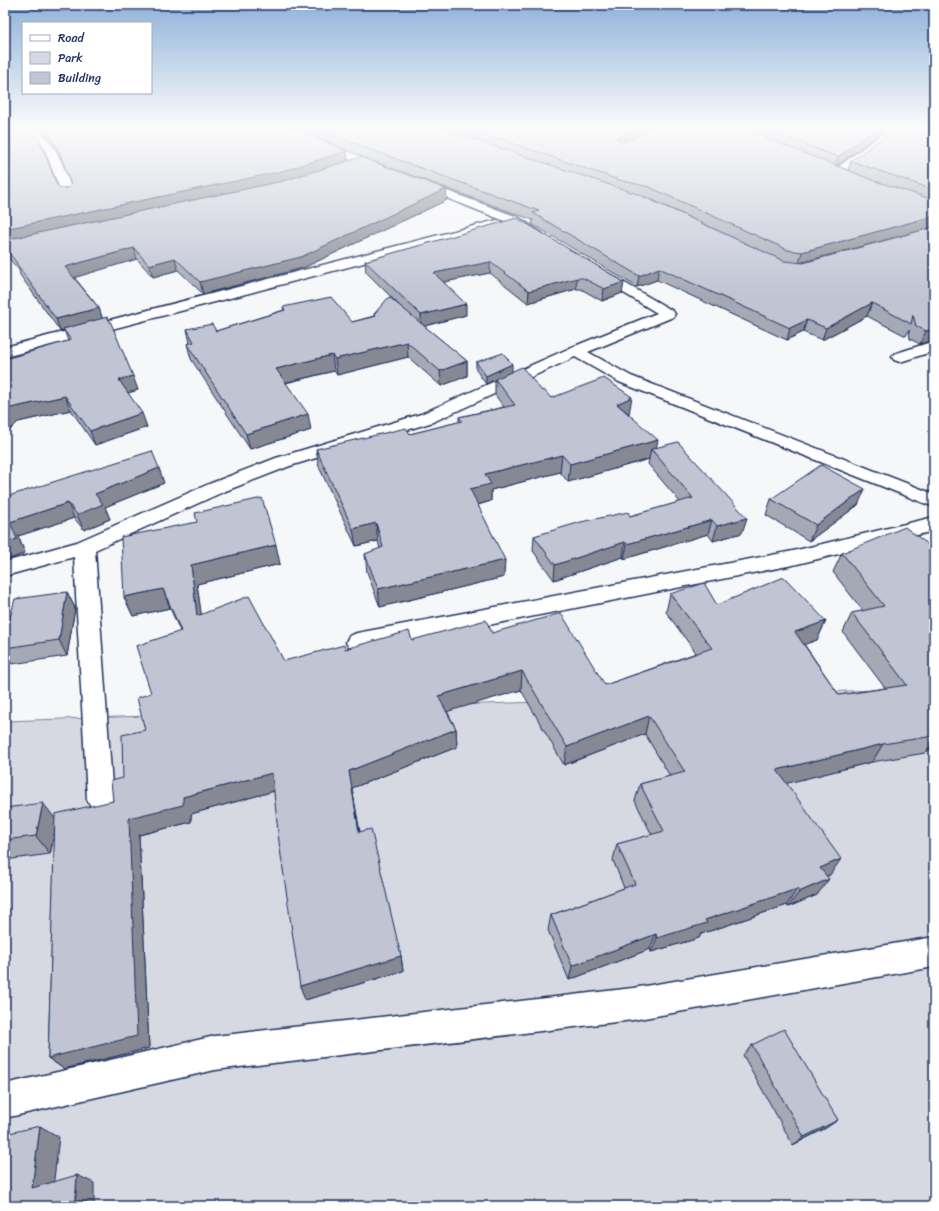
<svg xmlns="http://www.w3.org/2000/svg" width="939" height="1211" font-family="Sriracha,sans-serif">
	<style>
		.green { fill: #d6d9e2; stroke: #7884a0 }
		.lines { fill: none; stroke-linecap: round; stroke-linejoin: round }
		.minor-casing { stroke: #1b2f5e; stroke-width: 3 }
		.minor { fill: #fff; fill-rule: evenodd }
		.wall { fill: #a5a9b5; stroke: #1b2f5e; fill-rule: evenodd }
		.shaded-wall { fill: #868994; stroke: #1b2f5e }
		.building { fill: #c0c4d3; stroke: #1b2f5e }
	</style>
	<rect width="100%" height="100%" fill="#f6f7f9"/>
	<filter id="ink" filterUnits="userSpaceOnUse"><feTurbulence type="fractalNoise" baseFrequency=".025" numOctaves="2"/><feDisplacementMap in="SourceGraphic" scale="8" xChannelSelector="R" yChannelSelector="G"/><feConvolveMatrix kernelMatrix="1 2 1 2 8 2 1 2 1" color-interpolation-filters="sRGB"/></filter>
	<g filter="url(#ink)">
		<!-- green -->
		<path class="green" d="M934 688V1206H5V721Z"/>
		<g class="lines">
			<!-- minor casing -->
			<g class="minor-casing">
				<path id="minor" d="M20 127C55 127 63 168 74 195L72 197H64L62 195 43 145Z
					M263 127C306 127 348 151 387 168L389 170 387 172H379L298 138 264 129Z
					M891 127H903L842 174H834L832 172 834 170Z
					M418 180 518 217 543 234 541 237H533L510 223 414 185 412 183Z
					M497 220 501 221 503 224 501 227 5 357V347Z
					M597 267 673 311 675 314 673 317 588 352 631 376 934 494V507L619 382 575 357 433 422 290 466 223 492 95 550 113 799 109 807 100 811 91 807 87 799 74 557 5 576V562L77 542 209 484 276 458 421 414 570 348 657 313 592 274 590 271 592 268Z
					M934 341V351L900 362 894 360 892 357 894 354Z
					M934 517V531L793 565 357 651 349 648 346 642 349 636 357 633 793 551Z
					M934 937V967L633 1020 215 1070 5 1118V1084L215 1036 633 988Z"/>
			</g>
			<!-- minor -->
			<use href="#minor" class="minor"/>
		</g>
		<!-- wall -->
		<path class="wall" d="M5 127 57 185 60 188H68L71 185 63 161 51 141 43 133 33 127H30H888L837 166 848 170 851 161 934 127V227L802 263 934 227V340L920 344 910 339 909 330 906 336 867 316 822 340 803 332 787 340 657 280 637 287 532 224 533 220 367 159 307 133 298 130 348 161 446 189 447 200 303 268 203 294 178 270 153 277 137 259 74 277 99 308 102 318 138 390 128 393 147 427 95 445 71 410 18 422 5 435V386L8 385 68 341 64 330 60 331 20 275 19 270 5 254ZM642 196 648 198 737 240Z
			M517 218 624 282 622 293 602 301 581 289H576L528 303 490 273 444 282 466 315 424 326 467 361V376L441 386 408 357 337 375 334 371 286 383 311 430 250 449 191 359 187 344 190 343 187 329 216 331 284 310 283 307 352 322 374 316V314L402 308 366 272 365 261Z
			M476 362 512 371 542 391 551 398 629 414 656 448 742 533 713 541 708 534 624 559 623 557 554 580 533 551 534 536 630 516 680 502 648 464 649 459 568 482 560 472 491 490V501L478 505 504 577 380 607 367 572 365 554 380 549 378 541 356 546 319 467 316 449 410 434 459 422V417L504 407 495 395V379L486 384 476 370Z
			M164 483 105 507 110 519 84 530 74 518 18 536 25 553 5 561V497Z
			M771 499 858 505 809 541 766 515Z
			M934 549V749L927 751 925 753 872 762 786 783 830 875 827 876 817 895 788 907 787 905 701 934 699 938 651 952 650 949 569 980 548 930 551 915 624 888 613 860 617 844 652 835 635 801 640 784 670 776 645 734 564 765 521 690 447 711 456 729 457 747 352 788 360 832 401 956 403 971 305 1000 274 791 191 814V822L139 835 149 1048 64 1069 48 1058 55 832 50 854 5 860V808L55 819 113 801 145 730 151 693 180 631 170 608 133 616 124 597 280 564 197 584 201 614 284 661 345 649 412 640 492 633 605 685 696 653 666 612 670 594 717 605 826 621 817 640 804 644 839 695 885 688 843 632 852 613 863 611 833 572 842 553Z
			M67 592 75 608 67 656 12 664 5 653V636Z
			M752 1045 826 1128 793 1145 743 1055Z"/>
		<!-- shaded-wall -->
		<path class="shaded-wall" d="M636 127H653L615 148 616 138Z
			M878 127H888L835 167 838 157Z
			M347 151 348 162 281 183 5 241V229Z
			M446 189 447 200 303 268 203 294 200 282Z
			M934 216V227L799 263 802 252Z
			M134 248 137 259 70 279 65 267Z
			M175 258 178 270 153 277 149 265Z
			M490 262V273L434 284V273Z
			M659 268 657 280 637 287 639 276Z
			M577 278 576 289 528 303 529 291Z
			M624 282 622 293 602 301 604 289Z
			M872 303 867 316 822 340 826 328Z
			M466 304V315L421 327V315Z
			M99 308 103 320 63 329 64 330 60 331 56 319Z
			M807 320 803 332 787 340 790 328Z
			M934 329V340L920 344 926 331Z
			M407 342 408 357 337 375 335 359Z
			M332 355 334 371 279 384 276 369Z
			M467 361V376L441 386 440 371Z
			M512 364V372L486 384V376Z
			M133 376 138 390 124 394 119 380Z
			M65 396 71 410 18 422 5 435V414L11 408Z
			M632 397 629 414 617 404Z
			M142 413 147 427 95 445 90 431Z
			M308 414 311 430 250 449 246 434Z
			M658 440 655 454 651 449 649 459 568 482 570 464Z
			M562 455 560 472 491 490V501L470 507V489L485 474Z
			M159 468 164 483 105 507 110 519 84 530 77 515 95 494Z
			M865 489 858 505 809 541 816 525Z
			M68 503 74 518 18 536 25 553 5 561V543L10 522Z
			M747 518 742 533 713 541 717 526Z
			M712 520 708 534 624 559 627 544Z
			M376 523 378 541 356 546 353 529Z
			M625 542 623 557 554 580 555 565Z
			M276 545 280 564 197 584 204 634 197 616 191 565Z
			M505 560 504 577 380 607 378 589Z
			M163 589 170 608 133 616 124 597Z
			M67 592 75 608 67 656 59 640Z
			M826 621 817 640 786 651 795 632Z
			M522 671 521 690 439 714 438 696Z
			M649 716 645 734 564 765 567 747Z
			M456 729 457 747 352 788 362 848 359 832 349 771Z
			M934 741V749L927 751Z
			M883 744 872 762 768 788 777 770Z
			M272 773 278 790 191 814V822L139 835 149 1048 64 1069 48 1058 129 818 183 797Z
			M43 803 57 821 50 854 36 836Z
			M841 859 830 875 809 883 820 868Z
			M829 879 817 895 788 907 799 892Z
			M797 889 787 905 701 934 699 938 651 952 657 938 705 920Z
			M656 934 650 949 569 980 572 966Z
			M401 956 403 971 305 1000 300 986Z
			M838 1120 826 1128 793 1145 804 1137Z
			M40 1126 59 1137 52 1196 32 1188Z
			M77 1175 94 1183V1206H75Z"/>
		<!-- building -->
		<path class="building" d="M5 127H27L38 136 57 185 60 188H68L71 185 59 151 47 131 44 127H287L296 129 347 151 279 172 5 229Z
			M316 127H437L640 195 784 261 803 263 934 227V329L926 331 916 326 913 315 911 324 872 303 826 328 807 320 790 328 659 268 639 276 533 213 539 211 366 148Z
			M466 127H636L616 138 621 142 627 141 654 127H738L875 181 934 200V216L802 252 788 250 649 187 619 180Z
			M759 127H878L838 157Z
			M896 127H934V190L851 161Z
			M361 157 446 189 301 257 200 282 175 258 149 265 134 248 65 267 99 308 56 319 16 263H17L5 248V240L283 181Z
			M517 218 624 282 604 289 583 278H577L529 291 490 262 434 273 466 304 421 315 365 261Z
			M331 297 352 322 376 316 374 314 389 297 467 361 440 371 407 342 335 359 332 355 276 369 308 414 246 434 187 344 194 342 187 329 212 324 216 331 285 310 283 307Z
			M107 317 111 323 133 376 119 380 142 413 90 431 65 396 11 408 5 414V386L8 385 5 378V359L71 340 63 329Z
			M503 353 512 364 486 376 476 362Z
			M522 367 542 391 544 390 551 398 604 378 632 397 617 404 658 440 570 464 562 455 485 474 491 484 470 489 505 560 378 589 365 554 383 547 376 523 353 529 316 449 406 428 410 434 462 421 459 417 515 405 495 379Z
			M678 442 747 518 717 526 712 520 627 544 625 542 555 565 534 536 581 522 628 512 630 516 693 498 651 449Z
			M152 451 159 468 95 494 103 504 77 515 68 503 10 522 17 539 5 543V497Z
			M821 465 865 489 816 525 771 499Z
			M262 498 276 545 191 565 197 616 249 596 284 661 344 645 345 649 409 631 412 640 486 620 492 633 561 613 605 685 712 648 670 594 704 583 717 605 784 577 826 621 795 632 839 695 907 685 852 613 884 606 842 553 905 527 934 549V736L883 744 777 770 841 859 820 868 829 879 799 892 797 889 705 920 707 923 657 938 656 934 572 966 551 915 635 884 617 844 664 831 640 784 685 772 649 716 567 747 522 671 438 696 456 729 349 771 359 832 371 829 401 956 300 986 279 842 272 773 183 797V805L129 818 137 1036 48 1058 55 814 113 801 111 781 123 778 122 735 145 730 137 698 151 693 136 646 181 631 163 589 124 597 121 537 197 522 195 513Z
			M67 592 59 640 5 648V636L15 599Z
			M43 803 36 836 5 840V808Z
			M784 1029 838 1120 804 1137 752 1045Z
			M40 1126 32 1188 77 1175 75 1206H5V1134Z"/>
	</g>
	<!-- sky -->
	<linearGradient id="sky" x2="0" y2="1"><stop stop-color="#8fb2d8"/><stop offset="0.43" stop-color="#fbfbfc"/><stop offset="1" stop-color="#fbfbfc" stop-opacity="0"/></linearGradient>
	<rect width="939" height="297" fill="url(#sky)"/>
	<!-- margin -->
	<rect width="939" height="1211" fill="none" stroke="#fff" stroke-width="20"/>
	<rect x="10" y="10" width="919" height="1191" fill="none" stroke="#1b2f5e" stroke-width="1.5" filter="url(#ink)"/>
	<!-- legend -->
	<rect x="22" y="22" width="130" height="72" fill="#ffffff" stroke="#a4acbf"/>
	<rect x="30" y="35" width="20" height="6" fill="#ffffff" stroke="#a4acbf"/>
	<text x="58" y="42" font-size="12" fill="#1b2f5e">Road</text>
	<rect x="30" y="52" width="20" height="12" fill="#d6d9e2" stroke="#a4acbf"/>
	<text x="58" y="62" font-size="12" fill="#1b2f5e">Park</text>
	<rect x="30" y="72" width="20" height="12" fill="#c0c4d3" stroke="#a4acbf"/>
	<text x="58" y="82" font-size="12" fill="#1b2f5e">Building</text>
</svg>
